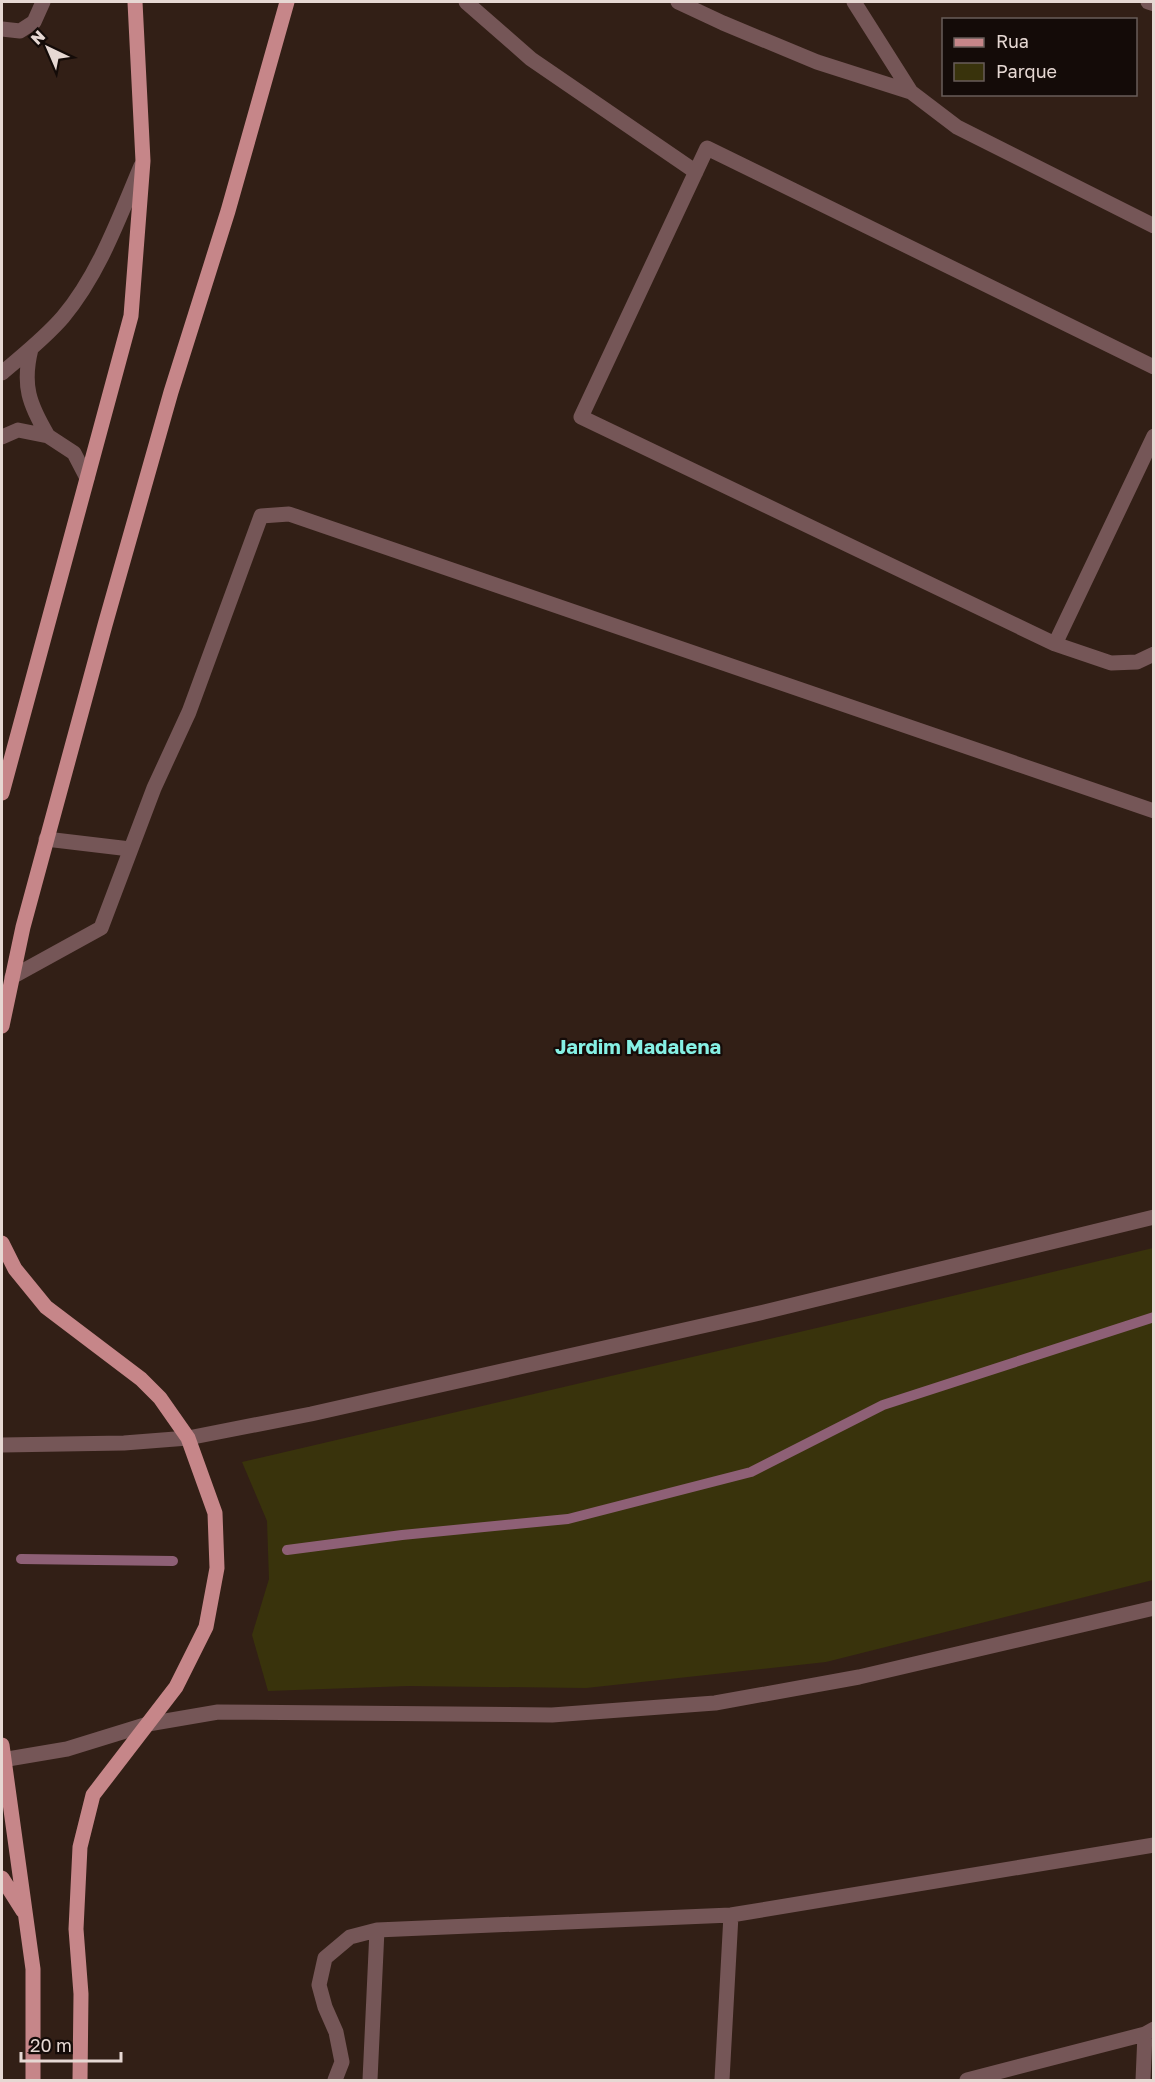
<svg xmlns="http://www.w3.org/2000/svg" width="1155" height="2082" font-family="'Golos Text',sans-serif">
	<style>
		.green { fill: #39330c }
		.lines { fill: none; stroke-linecap: round; stroke-linejoin: round }
		.stream { stroke: #8e6076; stroke-width: 10 }
		.minor { stroke: #755657; stroke-width: 15 }
		.major { stroke: #c68689; stroke-width: 15 }
		.labels { text-anchor: middle; stroke-width: 4.5; stroke-linejoin: round; paint-order: stroke }
		.quarter-label { font-size: 20px; font-weight: bold; fill: #86f0e4; stroke: #140b08 }
	</style>
	<rect width="100%" height="100%" fill="#321f16"/>
	<!-- green -->
	<path class="green" d="M1153 1248V1580L826 1662 586 1688 408 1686 268 1691 252 1635 269 1579 267 1521 242 1462 881 1313Z"/>
	<g class="lines">
		<!-- stream -->
		<path class="stream" d="M287 1550 402 1535 568 1519 751 1472 883 1405 1154 1317
			M21 1559 173 1561"/>
		<!-- minor -->
		<path class="minor" d="M466 2 531 59 696 172
			M678 2 723 23 817 62 911 92 957 127 1154 226
			M854 2 911 92
			M1148 2 1154 4
			M2 29 20 31 34 22 43 2
			M31 349C22 385 29 404 48 436
			M1154 367 707 148 581 417 1055 644 1111 663 1137 662 1154 654
			M2 373C23 355 45 338 63 317 99 274 119 218 141 166
			M2 437 18 430 48 436 74 453 87 478
			M1055 644 1154 436
			M46 839 130 849
			M12 977 101 928 154 788 189 712 261 516 289 514 1154 811
			M2 1445 124 1443 188 1438 311 1414 764 1312 1154 1217
			M2 1760 67 1749 148 1724 218 1712 552 1715 715 1703 859 1677 1154 1608
			M335 2080 342 2062 336 2032 325 2007 319 1985 325 1958 350 1937 377 1930 731 1915 1154 1845
			M370 2080 377 1930
			M722 2080 731 1915
			M967 2080 1145 2034 1154 2029
			M1143 2080 1145 2034"/>
		<!-- major -->
		<path class="major" d="M2 793 131 316 143 161 135 2
			M2 1026 23 927 105 625 171 392 228 211 287 2
			M2 1243 15 1269 46 1307 141 1379 160 1398 188 1438 215 1513 217 1568 206 1627 176 1687 93 1795 80 1847 76 1929 81 1994 80 2080
			M2 1745 33 1969V2080
			M2 1878 23 1911"/>
	</g>
	<g class="labels">
		<!-- quarter labels -->
		<g class="quarter-label">
			<text x="638" y="1054">Jardim Madalena</text>
		</g>
	</g>
	<!-- border -->
	<rect width="1155" height="2082" fill="none" stroke="#e6d8d3" stroke-width="6"/>
	<!-- legend -->
	<rect x="942" y="18" width="195" height="78" fill="#140b08" stroke="#685d59" stroke-width="1.5"/>
	<rect x="954" y="38" width="30" height="9" fill="#c68689" stroke="#685d59" stroke-width="1.5"/>
	<text x="996" y="48" font-size="18" fill="#e6d8d3">Rua</text>
	<rect x="954" y="63" width="30" height="18" fill="#39330c" stroke="#685d59" stroke-width="1.5"/>
	<text x="996" y="78" font-size="18" fill="#e6d8d3">Parque</text>
	<!-- north arrow -->
	<g transform="translate(48 48) rotate(316)" stroke="#140b08" stroke-width="4.5" paint-order="stroke">
	<path d="M0-4.5L10 22L0 15L-10 22Z" fill="#e6d8d3"/>
	<text y="-9" font-size="16" font-weight="bold" text-anchor="middle" fill="#e6d8d3">N</text>
	</g>
	<!-- scale -->
	<path d="M21 2052v9h100v-9" fill="none" stroke="#e6d8d3" stroke-width="3"/>
	<text x="30" y="2052" font-size="18" fill="#e6d8d3" stroke="#140b08" stroke-width="4.5" paint-order="stroke">20 m</text>
</svg>
